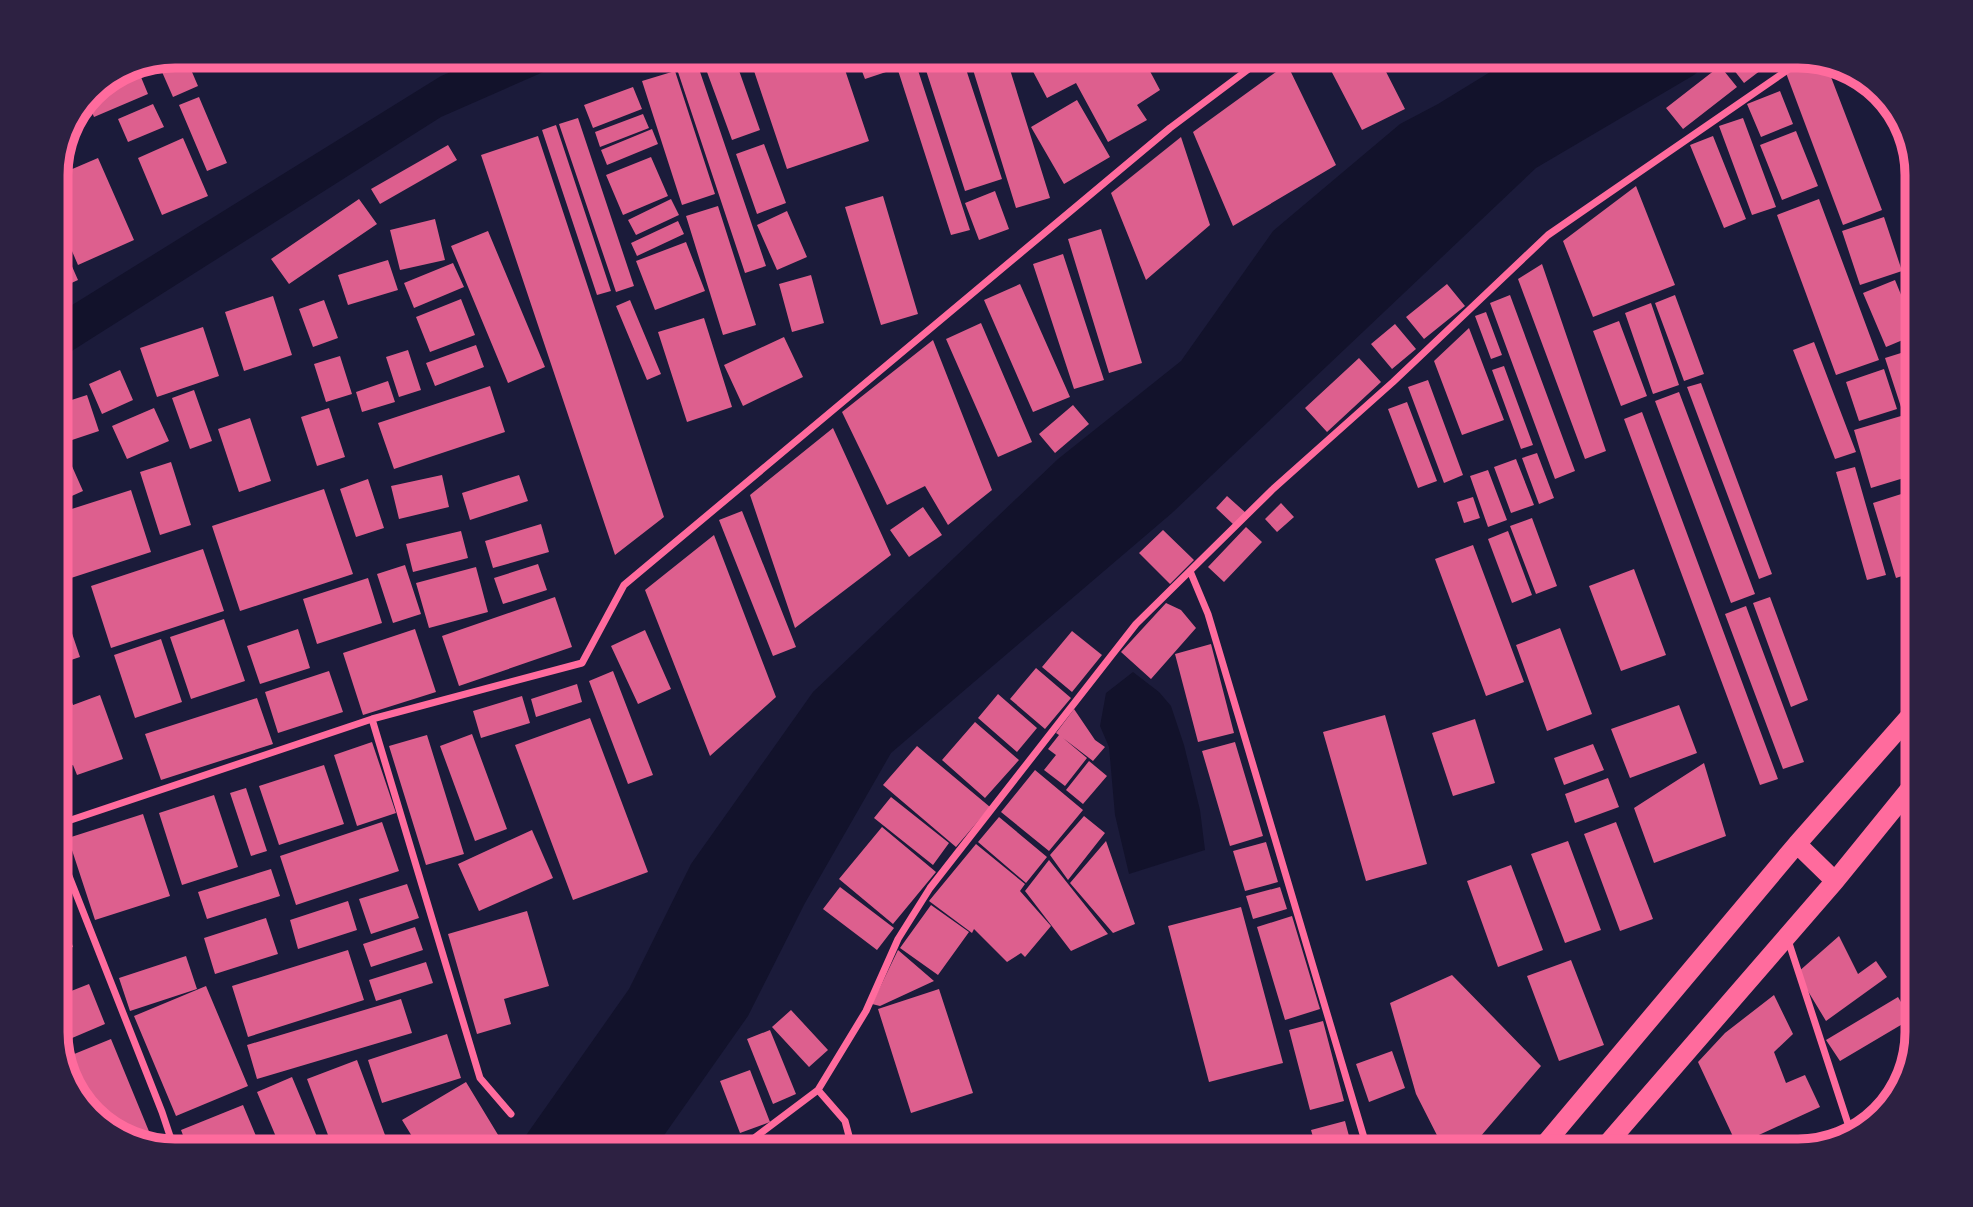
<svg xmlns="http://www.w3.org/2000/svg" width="1973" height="1207" font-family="Lato,sans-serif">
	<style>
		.water { fill: #12122b }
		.building { fill: #dd5f8e }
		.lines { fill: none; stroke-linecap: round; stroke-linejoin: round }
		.minor { stroke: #ff6b9d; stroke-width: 7 }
		.trunk { stroke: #ff6b9d; stroke-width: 19 }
		.rim { fill: none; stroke: #ff6b9d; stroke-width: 9 }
	</style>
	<rect width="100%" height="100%" fill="#1b1b3a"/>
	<!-- water -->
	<path class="water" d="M1716 56 1694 75 1536 168 1172 513 891 753 805 903 748 1016 653 1151H515L629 989 691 864 813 692 1058 459 1181 361 1273 231 1400 124 1438 104 1513 58Z
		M472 63H564L441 117 56 361V315L441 76Z
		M1133 672 1159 692 1171 706 1184 745 1200 810 1205 850 1129 874 1115 815 1109 747 1100 726 1106 693Z"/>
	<!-- building -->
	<path class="building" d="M1743 56H1763L1769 64 1744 83 1730 65Z
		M1379 58 1405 109 1362 130 1325 59Z
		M1174 59H1206V60L1178 70Z
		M963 60 1002 179 965 191 923 61Z
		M970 60H1007L1050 198 1016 208Z
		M1027 60H1144L1160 90 1137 105 1147 120 1108 142 1076 83 1047 98Z
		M842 61 869 141 787 169 751 62Z
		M858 61H885L889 71 865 79Z
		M895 61H915L970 230 951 235Z
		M1816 61 1826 64 1882 210 1843 225 1786 73Z
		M736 62 760 130 732 140 707 72Z
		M697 63 766 266 745 273 677 69Z
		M1287 64 1336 165 1233 226 1193 132Z
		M130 65H136L148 94 94 117 87 100 91 91Z
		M159 65H189L198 86 173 97Z
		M1720 66 1737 87 1683 129 1666 108Z
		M675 71 715 194 682 205 642 81Z
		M633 87 642 109 593 128 584 105Z
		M1780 91 1793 124 1761 137 1747 104Z
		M199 97 227 163 207 171 179 105Z
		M1077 100 1110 157 1064 184 1031 127Z
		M153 104 164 127 128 142 118 119Z
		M643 114 649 128 600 147 595 132Z
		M578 118 634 286 616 292 559 124Z
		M1743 118 1776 207 1752 215 1719 126Z
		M556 125 611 291 597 295 542 130Z
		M652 129 658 144 607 165 601 150Z
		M1796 131 1818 186 1782 200 1760 145Z
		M538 136 664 517 615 555 481 155Z
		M1713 136 1746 219 1724 228 1690 145Z
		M1181 137 1210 225 1146 280 1111 193Z
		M183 138 208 196 162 215 138 158Z
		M764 144 786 203 757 214 736 154Z
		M448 145 457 160 380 204 371 189Z
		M651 157 668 196 623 215 606 175Z
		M98 158 134 240 78 265 56 214V176Z
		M1636 186 1675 285 1593 317 1563 241Z
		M995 191 1009 229 979 240 965 203Z
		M883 196 918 314 881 325 845 207Z
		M359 199 377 224 289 284 271 259Z
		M671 199 679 215 636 235 628 220Z
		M1819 199 1879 360 1836 375 1777 215Z
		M718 206 756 325 723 335 686 216Z
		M787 211 807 257 777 270 757 225Z
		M1884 217 1902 271 1860 285 1842 231Z
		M1917 218V245L1912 247 1902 224Z
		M435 219 445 260 400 270 390 230Z
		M678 221 684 234 637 256 631 243Z
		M1101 229 1142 363 1109 373 1068 239Z
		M56 230 78 280 56 290Z
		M488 231 545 367 508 383 451 246Z
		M686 242 705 291 655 310 636 261Z
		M1063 254 1104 380 1074 389 1033 264Z
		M388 260 398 290 348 305 338 275Z
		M453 263 464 287 414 308 404 283Z
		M1542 264 1606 451 1585 459 1518 279Z
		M811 275 824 323 792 332 779 284Z
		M1895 280 1917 334 1886 347 1863 293Z
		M1020 284 1070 397 1033 412 984 300Z
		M1447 284 1465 306 1424 339 1406 317Z
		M1510 295 1575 471 1555 479 1490 303Z
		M1675 295 1704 374 1684 381 1655 303Z
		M273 296 292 355 244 371 225 312Z
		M461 299 475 335 430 352 416 317Z
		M324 300 338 338 313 347 299 309Z
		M630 300 661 374 647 380 616 306Z
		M1651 303 1679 385 1653 394 1625 313Z
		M1486 312 1502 355 1491 359 1475 316Z
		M704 318 732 407 687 422 658 332Z
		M1619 321 1647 396 1621 406 1593 331Z
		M981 323 1032 442 998 457 946 339Z
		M1395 324 1416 349 1392 369 1371 344Z
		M203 327 219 376 157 397 140 348Z
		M1469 328 1504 420 1462 435 1434 361Z
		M784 337 803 377 743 406 724 365Z
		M933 340 992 490 948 525 925 486 887 505 842 412Z
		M1814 342 1856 452 1835 459 1793 350Z
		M476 345 484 367 435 386 426 363Z
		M1917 348V453H1916L1885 358Z
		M408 350 421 390 399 397 386 357Z
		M340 356 352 394 326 402 314 364Z
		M1359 358 1381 382 1327 432 1305 408Z
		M1504 366 1533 445 1521 449 1492 370Z
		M1884 369 1897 409 1859 421 1846 382Z
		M120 370 133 400 102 414 89 384Z
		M1428 380 1463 475 1444 483 1408 387Z
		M388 381 395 402 362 412 356 392Z
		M1701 383 1772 574 1759 579 1687 387Z
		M490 386 505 432 394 469 378 423Z
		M194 390 212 441 190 449 172 398Z
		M1679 392 1755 594 1731 603 1655 401Z
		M87 395 99 431 60 444 56 434V405Z
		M1407 402 1437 481 1418 488 1388 409Z
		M1073 405 1089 424 1055 453 1039 434Z
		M154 408 169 441 127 459 112 426Z
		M329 408 345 457 317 466 301 417Z
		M1642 412 1778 779 1760 785 1624 419Z
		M1901 416 1917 467V474L1871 488 1854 430Z
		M250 418 271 481 239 492 218 429Z
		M833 428 891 555 795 628 750 495Z
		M56 442 64 459 56 463Z
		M1537 453 1554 498 1539 504 1522 458Z
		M1516 459 1534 505 1511 513 1494 467Z
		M171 462 191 525 160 535 140 472Z
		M71 464 83 491 56 503V470Z
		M1855 467 1886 575 1867 580 1836 472Z
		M1488 470 1507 520 1488 527 1470 476Z
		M442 475 449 507 399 519 391 486Z
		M519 475 528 501 470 520 462 493Z
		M368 479 384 528 356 537 340 489Z
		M324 489 353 574 240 611 212 526Z
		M1917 489V571L1896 578 1873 503Z
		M131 490 151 552 71 578 56 534V514Z
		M1227 496 1246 513 1234 525 1216 508Z
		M1473 497 1480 518 1464 523 1457 502Z
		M1281 503 1294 517 1277 532 1265 519Z
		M923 507 942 535 909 557 890 530Z
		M742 511 796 647 773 656 719 520Z
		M1532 518 1557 586 1536 594 1510 526Z
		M541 524 549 552 493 568 485 541Z
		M1246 527 1262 542 1224 582 1208 567Z
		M1163 530 1194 560 1170 584 1139 553Z
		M461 531 468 558 413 572 406 544Z
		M1508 531 1532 595 1512 603 1488 539Z
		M714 535 776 697 710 756 645 590Z
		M1473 545 1524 682 1486 696 1435 559Z
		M203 549 224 611 111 648 91 586Z
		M538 564 547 590 503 604 494 578Z
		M405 565 421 614 393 623 377 574Z
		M476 567 488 612 429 628 416 583Z
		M1634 569 1666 655 1621 671 1589 586Z
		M368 578 382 623 317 644 303 599Z
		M56 586 80 657 56 665Z
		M555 597 572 647 459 686 442 636Z
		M1770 597 1808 700 1791 707 1753 603Z
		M1166 603 1181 610 1196 628 1151 679 1121 652Z
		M1746 606 1804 762 1783 769 1725 614Z
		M224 619 245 681 191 699 170 637Z
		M1560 628 1592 714 1547 731 1516 645Z
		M298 629 310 668 260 684 247 646Z
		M415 629 436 692 363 715 343 653Z
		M645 630 671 689 638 704 611 646Z
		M1072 631 1102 655 1072 692 1042 667Z
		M161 639 182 702 135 718 114 655Z
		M1211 644 1234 733 1198 742 1175 654Z
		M1036 668 1071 698 1045 729 1010 699Z
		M329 671 343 712 278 733 265 692Z
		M613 671 653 775 628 784 589 681Z
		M577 684 582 702 536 717 531 699Z
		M67 690 73 705 100 695 123 759 77 775 73 765 56 771V694Z
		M998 694 1037 728 1017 752 978 718Z
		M522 696 530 723 481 738 473 711Z
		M257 698 273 744 161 780 145 734Z
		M1679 705 1697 753 1630 778 1611 729Z
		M1074 709 1095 740 1105 747 1093 761 1063 738 1087 758 1065 786 1044 770 1056 755 1048 749 1059 735 1056 733Z
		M1385 715 1427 864 1366 881 1323 732Z
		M590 718 648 872 573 900 515 745Z
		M1475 719 1495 783 1453 796 1432 733Z
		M975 722 1019 760 985 798 942 760Z
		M472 734 507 829 475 841 440 746Z
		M427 735 464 854 426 865 389 746Z
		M372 742 396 813 357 826 334 755Z
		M1235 742 1263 836 1230 846 1202 751Z
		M1593 744 1604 770 1564 785 1554 758Z
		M917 746 990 807 956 847 883 785Z
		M1089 761 1107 776 1083 804 1066 790Z
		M1704 763 1726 836 1654 863 1634 808Z
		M324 765 344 824 279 845 259 786Z
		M1035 770 1083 810 1049 851 1001 812Z
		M1608 778 1619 807 1575 823 1565 794Z
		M246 788 267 851 251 856 230 793Z
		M214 795 238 867 182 885 159 813Z
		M891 797 949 843 933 865 874 818Z
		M143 814 170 896 95 920 68 838Z
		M1084 816 1105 833 1068 880 1050 855Z
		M999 817 1047 857 1026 883 978 842Z
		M382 822 399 871 296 905 280 856Z
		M1616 822 1653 919 1620 931 1584 834Z
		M882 827 936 872 893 924 839 879Z
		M532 830 553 878 479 911 458 864Z
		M1106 841 1135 924 1113 933 1070 883Z
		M1568 841 1601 930 1565 943 1531 854Z
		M1266 842 1278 882 1245 891 1233 851Z
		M976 844 1025 884 1020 891 1051 926 1025 957 1021 953 1007 962 974 929 972 933 929 901Z
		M1049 860 1108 934 1071 951 1025 891Z
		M1511 865 1543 950 1498 967 1467 881Z
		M271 869 280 896 207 919 198 892Z
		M407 884 419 918 371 934 359 899Z
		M840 887 894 928 877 950 823 909Z
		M1280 887 1287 909 1253 919 1246 896Z
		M56 896 73 947 56 952Z
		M348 901 357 930 298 949 290 920Z
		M931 905 969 932 938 975 900 948Z
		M1241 907 1283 1063 1209 1082 1168 926Z
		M527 911 549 986 504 999 511 1024 477 1034 448 934Z
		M1292 916 1320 1009 1285 1020 1257 927Z
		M266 918 278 954 215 974 204 938Z
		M415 927 423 950 371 967 363 944Z
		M1839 936 1858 974 1876 961 1887 977 1826 1021 1797 973Z
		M348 950 364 1000 248 1037 232 986Z
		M898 950 934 981 880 1006 872 1004Z
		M186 956 197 989 130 1011 119 978Z
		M1571 960 1604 1045 1559 1061 1527 976Z
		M426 962 433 983 376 1001 369 980Z
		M1452 975 1541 1066 1468 1151H1445L1416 1094 1390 1003Z
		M89 984 105 1024 58 1044 56 997Z
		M206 986 248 1086 176 1116 134 1016Z
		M939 989 973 1093 911 1113 878 1009Z
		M1774 995 1793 1034 1774 1052 1786 1083 1805 1075 1820 1107 1737 1145 1698 1062 1725 1033Z
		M1898 997 1911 1019 1840 1061 1826 1040Z
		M401 999 412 1033 257 1079 247 1045Z
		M791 1010 828 1050 809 1067 772 1027Z
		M1323 1021 1344 1101 1310 1110 1289 1030Z
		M770 1030 796 1094 773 1104 747 1039Z
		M447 1034 461 1078 382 1103 368 1060Z
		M111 1039 155 1146 115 1135 72 1092 62 1059Z
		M1392 1051 1405 1088 1369 1102 1356 1064Z
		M357 1060 391 1151H334L307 1079Z
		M750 1070 770 1122 740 1133 720 1081Z
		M292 1077 323 1151H282L257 1092Z
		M466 1082 506 1148 501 1151H421L402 1120Z
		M243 1105 259 1143 241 1151H189L181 1130Z
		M1345 1121 1353 1151H1317L1311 1130Z
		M1721 1141 1724 1151H1694V1150Z"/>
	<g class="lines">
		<!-- minor -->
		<path class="minor" d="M1190 571 1208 614 1368 1151
			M372 719 480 1078 511 1114
			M56 825 372 719 582 663 624 585 1170 128 1262 59
			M56 843 162 1112 175 1151
			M1788 940 1852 1136
			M818 1090 845 1121 853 1151
			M737 1151 818 1090 866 1011 898 939 930 888 1136 624 1272 490 1393 382 1548 235 1805 58"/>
		<!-- trunk -->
		<path class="trunk" d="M1797 844 1835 881
			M1539 1151 1797 844 1917 708
			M1601 1151 1835 881 1917 780"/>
	</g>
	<!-- crop -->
	<path d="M0 0H1973V1207H0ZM175 68H1798A107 107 0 0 1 1905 175V1032A107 107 0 0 1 1798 1139H175A107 107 0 0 1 68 1032V175A107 107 0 0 1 175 68Z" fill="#2d2142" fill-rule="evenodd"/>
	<path class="rim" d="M175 68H1798A107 107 0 0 1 1905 175V1032A107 107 0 0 1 1798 1139H175A107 107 0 0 1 68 1032V175A107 107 0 0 1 175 68Z"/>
</svg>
